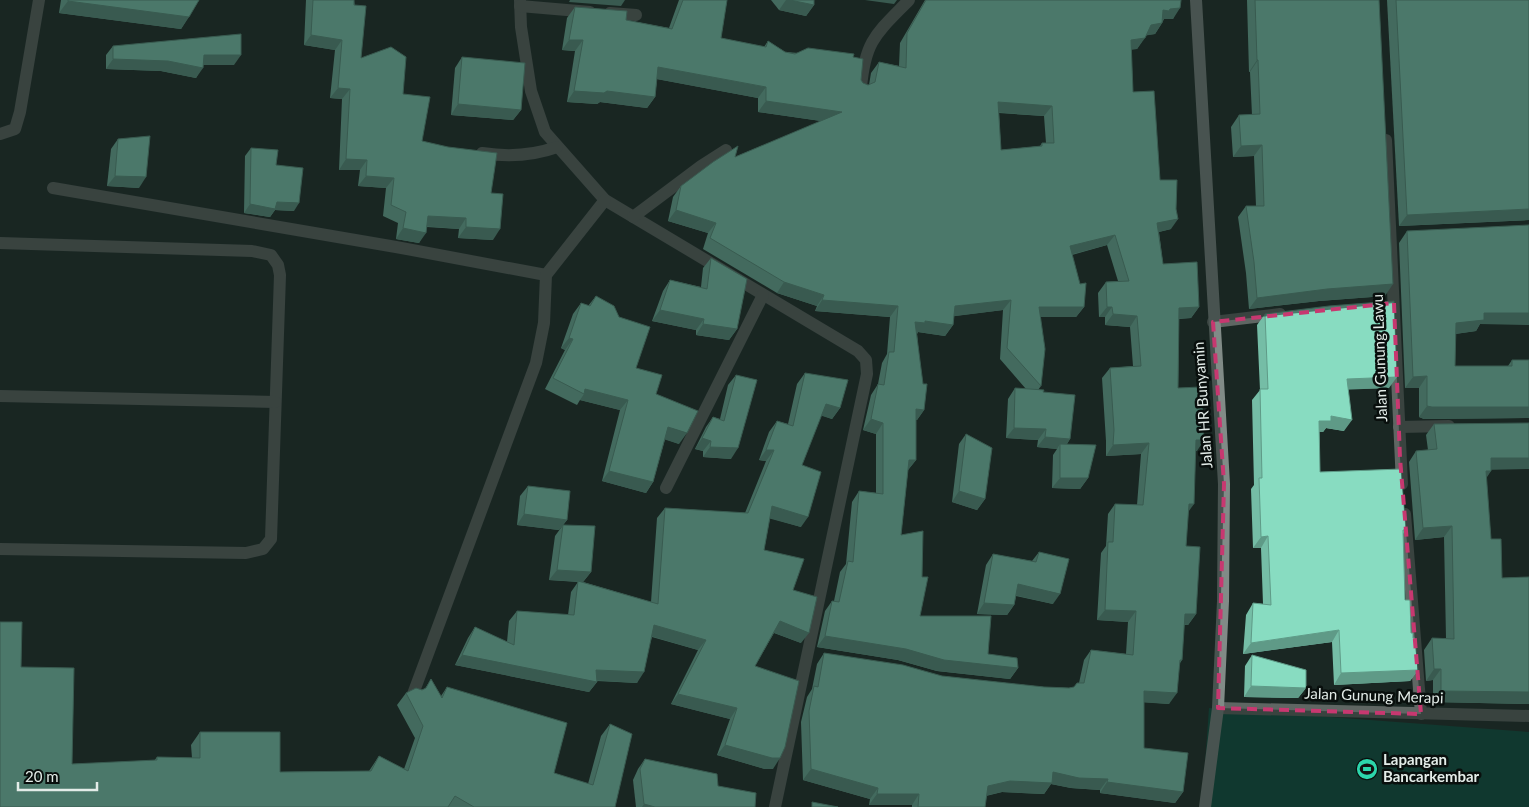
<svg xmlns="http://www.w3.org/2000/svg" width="1529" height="807" font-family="Lato,sans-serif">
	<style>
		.pitch { fill: #064f3e }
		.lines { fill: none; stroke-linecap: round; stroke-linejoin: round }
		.street { stroke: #5f6663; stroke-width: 12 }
		.secondary { stroke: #818b87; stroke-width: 12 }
		.wall { fill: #75bda6; fill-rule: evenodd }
		.shaded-wall { fill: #5f9a87 }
		.building { fill: #88dcc1; stroke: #5f9a87; fill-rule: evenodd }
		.marked { fill: none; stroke: #c73870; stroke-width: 4; stroke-dasharray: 10 6; stroke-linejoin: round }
		.labels { text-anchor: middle; stroke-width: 5; stroke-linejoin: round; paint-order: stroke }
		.street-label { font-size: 15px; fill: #e3ece8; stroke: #090f0d }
		.poi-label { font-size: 15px; font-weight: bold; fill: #e3ece8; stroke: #090f0d; text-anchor: start }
	</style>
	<rect width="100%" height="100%" fill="#1a2723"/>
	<path class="pitch" d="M1209 708 1529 732V807H1202Z"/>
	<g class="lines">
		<g class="street">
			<path d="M520 0 521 27 531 91 545 132 605 200 858 351 866 360 867 374 775 807"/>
			<path d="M520 6 590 12"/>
			<path d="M610 13 636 15"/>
			<path d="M861 88C865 40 877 33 909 0"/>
			<path d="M0 134 15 129 20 112 39 0"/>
			<path d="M1386 140 1402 484"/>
			<path d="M482 153C508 157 532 156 557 147"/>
			<path d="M53 188 396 247 546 275"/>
			<path d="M633 217 701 166 726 150"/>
			<path d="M0 243 252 251 271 255 278 265 280 275 271 539 263 549 246 553 0 549"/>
			<path d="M1213 322 1280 314"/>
			<path d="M0 396 275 402"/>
			<path d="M1399 427 1449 426"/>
			<path d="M666 488 763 295"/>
			<path d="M1405 514 1421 714"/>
			<path d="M413 694 536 363 544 323 546 275 605 200"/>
			<path d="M1218 708 1529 716"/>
		</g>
		<path class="secondary" d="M1196 0 1224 484 1223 601 1218 708 1205 807"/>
	</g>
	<g class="wall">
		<path d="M61 0H199L181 29 59 13Z"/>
		<path d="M306 0H354L361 58 403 94 422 141 491 193 493 240 458 238 459 229 427 227 419 243 396 239 398 223 383 216 386 188 358 186 360 170H339L342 99 330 98 335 50 304 45Z"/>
		<path d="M679 0H727L721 38 764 47 768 41 785 52 853 57 861 80 863 83 868 85H869L871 73 879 62 899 66 900 43 925 0H1181L1173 19H1164L1162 23 1155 34 1146 35 1137 49H1131L1133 92 1160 180 1171 229 1159 232 1163 264 1199 307 1191 318 1179 319 1178 388 1204 440 1196 451 1188 512 1186 546 1196 614 1188 625H1184L1182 660 1180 663 1169 704 1144 702V748L1183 792 1175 803 1100 793V790L1071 788 1051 784 1044 794 1002 792 986 796 985 807H912V805H869L870 799 803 780 801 722 807 697 812 689 817 664 824 653 942 676 1044 687 1069 688 1074 687 1079 683 1084 660 1091 650 1126 654 1128 622 1097 620 1101 553 1106 546 1108 514 1115 504 1137 505 1141 454 1106 456V441L1102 378 1110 368 1133 366 1130 327 1105 325V317H1099L1098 293 1106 282 1118 281 1107 245 1072 255 1084 307 1076 317H1041V386L1038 390 1043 392 1070 439 1067 444 1088 478 1080 489 1052 488 1053 455 1057 449 1037 447 1038 440 1006 438 1008 399 1015 388 1026 389 1000 359 1003 310 954 316 953 325 945 336 918 332 917 334 924 410 917 420H916V460L908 470 901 535 920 616 988 654 1018 668 1010 679 937 671 898 660 817 647 825 611 832 601H834L840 572 846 564 852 502 859 491 876 493V434L863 430 871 395 878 384 882 363 887 354 890 317 815 311 817 306 777 293 703 249 708 233 668 221 673 197 681 186 735 157 821 121 758 112V98L657 79 655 97 647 108 600 102 597 104 567 102 575 51 562 50 567 18 575 7 626 20 669 28ZM999 113 1044 116 1046 143H1042L1040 146 1001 150Z"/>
		<path d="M771 0H814V5L806 16 779 10Z"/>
		<path d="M1247 0H1379L1385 296 1319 301 1249 309 1246 273 1238 217 1246 206H1256L1254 156 1233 157 1231 127 1239 115H1252L1250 72H1249Z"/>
		<path d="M1387 0H1529V220L1399 226Z"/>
		<path d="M113 46 234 65H203L196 78 161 71 106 69V55Z"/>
		<path d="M462 57 521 110 513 120 451 115 455 68Z"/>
		<path d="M118 139 139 188 107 186 111 149Z"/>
		<path d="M251 148 294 211 275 210 270 217 244 213 245 156Z"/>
		<path d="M1407 231 1480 324 1476 331 1455 334V366H1508L1512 360H1529V418L1424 419 1419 417V388H1405L1399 243Z"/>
		<path d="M711 258 737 329 729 340 696 335V330L652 321 663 291 670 280 701 287 703 268Z"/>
		<path d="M596 296 636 368 656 394 679 444 665 439 653 482 646 493 602 481 620 410 580 400 577 405 545 389 565 350 561 348 573 314 581 303 588 306Z"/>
		<path d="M1265 314 1389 388 1348 389 1344 431 1326 428 1323 432H1319L1320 472 1406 530 1403 534 1405 600 1411 633 1413 638 1418 670 1410 681 1334 685 1332 642 1243 654 1246 615 1253 603 1263 604 1261 548H1253L1251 489 1254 485 1252 400 1260 390 1257 325Z"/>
		<path d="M805 373 840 408 832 419 821 415 802 465 801 527 770 518 764 550 793 590 801 643 774 633 755 666 773 769H765L717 755 730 719 671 704 698 650 652 637 637 683 597 681V682L589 692 455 665 468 638 475 627 507 642 509 621 517 611 568 615 571 592 578 582 549 580 555 536 563 525 591 572 583 582 651 602 657 518 665 508 745 513 766 461 759 460 769 432 777 421 788 424 797 384Z"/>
		<path d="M736 375 731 459 703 457V451L695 449 706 427 713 417 720 419 728 385Z"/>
		<path d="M1434 424 1491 470 1486 478 1491 539 1502 578 1529 577V704L1433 702V680L1426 681 1424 650 1432 638H1446L1444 537 1415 540 1409 462 1416 451 1428 450 1426 435Z"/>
		<path d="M966 434 985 499 977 510 952 502 959 444Z"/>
		<path d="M528 486 567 520 559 530 517 525 520 496Z"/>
		<path d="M1039 552 1053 604 1016 596 1014 605 1007 615 977 614 986 565 993 554 1032 561Z"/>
		<path d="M1252 655 1306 688 1298 698 1244 697 1245 666Z"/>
		<path d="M21 667 72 764 154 761 157 757 192 758 191 745 200 732 280 772 369 771 379 756 404 769 415 738 397 705 406 693 425 689 431 679 441 696 447 687 554 773 588 784 601 736 610 724 615 807H0Z"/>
		<path d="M645 759 718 786 755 807H636L633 780 638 769Z"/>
	</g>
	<g class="shaded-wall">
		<path d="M570 0H625L621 6 569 2Z"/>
		<path d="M786 0H790L814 5 806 16 779 10Z"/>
		<path d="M865 0H897L894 4Z"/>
		<path d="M68 1 189 17 181 29 59 13Z"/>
		<path d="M1180 8 1173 19H1164L1162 22 1163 10 1170 9Z"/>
		<path d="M1162 23 1155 34 1143 36 1151 25Z"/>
		<path d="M311 35 342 40 335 50 304 45Z"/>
		<path d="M1145 38 1137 49 1124 51 1131 40Z"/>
		<path d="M569 40H583L575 51 562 50Z"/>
		<path d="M204 55H241L234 65H197Z"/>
		<path d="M113 59 168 61 203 68 196 78 161 71 106 69Z"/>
		<path d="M1257 60H1258L1250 72H1249Z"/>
		<path d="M658 67 766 87 758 98 651 78Z"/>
		<path d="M338 88 350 89 342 99 330 98Z"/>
		<path d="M574 91H607L655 97 647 108 600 102 597 104 567 102Z"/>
		<path d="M766 101 842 112 835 123 758 112Z"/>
		<path d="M998 102 1052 106 1044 116 991 112Z"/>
		<path d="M458 104 521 110 513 120 451 115Z"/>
		<path d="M1262 145 1254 156 1233 157 1241 146Z"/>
		<path d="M346 159 367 160 360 170H339Z"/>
		<path d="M115 176 146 177 139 188 107 186Z"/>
		<path d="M366 176 394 178 386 188 358 186Z"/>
		<path d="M277 202 299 203 294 211 275 210 270 217 244 213 250 204Z"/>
		<path d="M1529 209V220L1399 226 1407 215Z"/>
		<path d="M676 210 716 223 708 233 668 221Z"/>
		<path d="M428 216 466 218 459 229 421 226Z"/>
		<path d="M1178 219 1171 229 1150 234 1157 223Z"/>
		<path d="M466 227 500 229 493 240 458 238Z"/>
		<path d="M403 228 426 233 419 243 396 239Z"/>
		<path d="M1115 235 1107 245 1062 257 1070 246Z"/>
		<path d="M784 282 824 295 817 306 777 293Z"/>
		<path d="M1393 284 1385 296 1319 301 1249 309 1257 298 1327 289Z"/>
		<path d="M822 300 898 306 890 317 815 311Z"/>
		<path d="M1011 300 1003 310 948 317 955 306Z"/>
		<path d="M1039 307H1084L1076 317H1032Z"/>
		<path d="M1107 307H1112L1105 317H1099Z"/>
		<path d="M1199 307 1191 318 1172 319 1179 308Z"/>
		<path d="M660 310 704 319 696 330 652 321Z"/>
		<path d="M1484 313H1529V325L1480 324 1476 331 1448 335 1456 323Z"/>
		<path d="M1113 314 1137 316 1130 327 1105 325Z"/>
		<path d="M925 321 953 325 945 336 918 332 917 334 908 333 915 322Z"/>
		<path d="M703 324 737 329 729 340 696 335Z"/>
		<path d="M569 338 573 339 565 350 561 348Z"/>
		<path d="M1427 376 1419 388H1405L1413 377Z"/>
		<path d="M1397 377 1389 388 1339 390 1347 379Z"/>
		<path d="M585 389 628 400 620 410 580 400 584 394Z"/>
		<path d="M826 404 840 408 832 419 819 415Z"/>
		<path d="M1427 406 1529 407V418L1424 419 1419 417Z"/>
		<path d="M916 409 924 410 917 420 908 419Z"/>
		<path d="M1331 416 1352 420 1344 431 1326 428 1323 432H1311L1319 421Z"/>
		<path d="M871 419 883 423 876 434 863 430Z"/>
		<path d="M668 427 687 433 679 444 660 438Z"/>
		<path d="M1014 428 1046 429 1038 440 1006 438Z"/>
		<path d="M1045 437 1070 439 1063 450 1060 444 1057 449 1037 447Z"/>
		<path d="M702 438 711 441 703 451 695 449Z"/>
		<path d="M1196 440H1204L1197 451H1189Z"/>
		<path d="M1149 443 1141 454 1106 456 1113 445Z"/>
		<path d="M710 447 738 448 731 459 703 457Z"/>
		<path d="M766 450H774L766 461 759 460Z"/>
		<path d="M1491 458H1529V469L1483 470Z"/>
		<path d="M909 460H916L908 470H901Z"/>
		<path d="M609 471 653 482 646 493 602 481Z"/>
		<path d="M1486 471H1491L1483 483Z"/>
		<path d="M1060 478H1088L1080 489 1052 488Z"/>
		<path d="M959 491 985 499 977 510 952 502Z"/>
		<path d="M1189 504H1194L1186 515Z"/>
		<path d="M772 506 808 517 801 527 764 517Z"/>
		<path d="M524 514 567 520 559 530 517 525Z"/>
		<path d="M1452 526 1444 537 1415 540 1423 528Z"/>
		<path d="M1268 536 1261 548H1253L1261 537Z"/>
		<path d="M557 570 591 572 583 582 549 580Z"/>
		<path d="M1018 584 1060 594 1053 604 1010 594Z"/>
		<path d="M984 603 1014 605 1007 615 977 614Z"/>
		<path d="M1105 610 1136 611 1128 622 1097 620Z"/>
		<path d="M1185 614H1196L1188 625 1177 624Z"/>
		<path d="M780 621 809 633 801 643 772 632Z"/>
		<path d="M654 625 706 640 698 650 647 635Z"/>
		<path d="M1339 630 1332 642 1243 654 1251 643Z"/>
		<path d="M825 636 906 649 1018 668 1010 679 937 671 898 660 817 647Z"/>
		<path d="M462 655 596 670 644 672 637 683 589 680 597 682 589 692 455 665Z"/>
		<path d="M1434 669H1441L1433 680 1426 681Z"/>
		<path d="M1418 670 1410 681 1334 685 1341 673Z"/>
		<path d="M1251 686 1306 688 1298 698 1244 697Z"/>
		<path d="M1144 691 1177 693 1169 704 1137 702Z"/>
		<path d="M1441 691 1529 692V704L1433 702Z"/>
		<path d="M678 694 737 708 730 719 671 704Z"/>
		<path d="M725 745 780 758 773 769H765L717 755Z"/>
		<path d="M811 769 878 788 870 799 803 780Z"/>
		<path d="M1053 772 1108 779 1100 790 1071 788 1051 784 1044 794 1002 792 980 797 988 786 1010 781Z"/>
		<path d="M1107 782 1183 792 1175 803 1100 793Z"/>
		<path d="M877 794H919L912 805H869Z"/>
		<path d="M644 804 655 807H642Z"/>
	</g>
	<g class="building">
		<path d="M68 0H199L189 17 68 1Z"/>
		<path d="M313 0H354V5L366 6 361 58 391 47 406 57 403 94 430 97 422 141 448 147 497 153 491 193 503 194 500 229 466 227V218L428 216 426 233 403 228 406 212 391 205 394 178 366 176 367 160 346 159 350 89 338 88 342 40 311 35Z"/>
		<path d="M683 0H727L721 38 766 47 768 41 785 52 795 54 808 48 854 54 853 57 863 59 861 80 863 83 868 85 875 82 879 62 906 68 907 33 926 0H1181L1180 8 1170 9 1169 11 1163 10 1162 23 1151 25 1145 38 1131 40 1133 92 1154 91 1160 180H1177L1176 209 1178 219 1157 223 1163 264 1197 262 1199 307 1179 308 1178 388 1201 387 1204 440H1196L1194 504H1189L1186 546 1200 547 1196 614H1185L1182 660H1180L1177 693 1144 691V748L1188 753 1183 792 1107 782 1108 779 1079 778 1053 772 1052 783 1010 781 988 786 985 807H918L919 794H877L878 788 811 769 809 711 814 686 818 687 824 653 903 665 942 676 1044 687 1069 688 1074 687 1077 683H1084L1091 650 1133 655 1136 611 1105 610 1108 542H1113L1115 504 1143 505 1149 443 1113 445 1114 430 1110 368 1141 366 1137 316 1113 314 1112 307H1107L1106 282 1129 281 1115 235 1070 246 1080 284 1086 283 1084 307H1039L1045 349 1041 386 1007 348 1011 300 955 306 953 325 925 321V323L915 322 923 384H927L924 410 916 409V460H909L901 535 923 531 922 577H928L920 616H991L988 654 1017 658 1018 668 944 660 906 649 825 636 832 601 839 602 848 561 853 562 859 491 883 494V423L871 419 878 384 884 385 889 352H894L898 306 822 300 824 295 784 282 710 238 716 223 676 210 681 186 713 162 738 146 735 157 842 112 766 101V87L658 67 655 97 607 91 604 93 574 91 583 40H569L575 7 627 11 626 20 672 29ZM998 102 1052 106 1054 143H1042V146L1001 150Z"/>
		<path d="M790 0H814V5Z"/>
		<path d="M1255 0H1379L1393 284 1327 289 1257 298 1254 262 1246 206H1264L1262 145 1241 146 1239 115 1260 114 1258 60H1257Z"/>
		<path d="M1396 0H1529V209L1407 215Z"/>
		<path d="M241 34V55H204L203 68 168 61 113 59V46Z"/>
		<path d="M462 57 525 63 521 110 458 104Z"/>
		<path d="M150 136 146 177 115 176 118 139Z"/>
		<path d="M251 148 278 150 276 165 303 168 299 203 277 202 275 209 250 204Z"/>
		<path d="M1529 225V313H1484V320L1456 323 1455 366H1512V360H1529V407H1432L1427 406V376L1413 377 1407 231Z"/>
		<path d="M711 258 747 279 737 329 703 324 704 319 660 310 670 280 707 289Z"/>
		<path d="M596 296 614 306 619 317 650 327 636 368 662 375 656 394 698 411 687 433 668 427 653 482 609 471 628 400 585 389 584 394 553 378 573 339 569 338 581 303 590 306Z"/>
		<path d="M1394 301 1397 377 1347 379 1352 420 1331 416V421H1319L1320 472 1401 469 1406 530H1403L1405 600H1410L1411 633H1413V638H1415L1418 670 1341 673 1339 630 1251 643 1253 603 1271 605 1268 536 1261 537 1259 478H1262L1260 389H1268L1265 314 1329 306Z"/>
		<path d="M805 373 848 380 840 408 826 404 802 465 821 472 808 517 772 506 764 550 804 559 793 590 817 597 809 633 780 621 755 666 799 681 785 747 780 758H772L725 745 737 708 678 694 706 640 654 625 644 672 596 670 597 682 462 655 475 627 514 645 517 611 574 615 578 581 658 604 665 508 748 513 774 450H766L777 421 793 426Z"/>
		<path d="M736 375 757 380 738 448 710 447 711 441 702 438 713 417 724 421Z"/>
		<path d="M1015 388 1044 390 1043 392 1075 395 1070 439 1045 437 1046 429 1014 428Z"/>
		<path d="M1529 423V458H1491V471H1486L1491 539H1501L1502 578 1529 577V692L1441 691V669H1434L1432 638 1454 639 1452 526 1423 528 1416 451 1437 449 1434 424Z"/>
		<path d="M966 434 992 448 985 499 959 491Z"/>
		<path d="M1060 444 1096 445 1088 478H1060Z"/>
		<path d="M528 486 570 491 567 520 524 514Z"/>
		<path d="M563 525 595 526 591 572 557 570Z"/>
		<path d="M1039 552 1069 559 1060 594 1018 584 1014 605 984 603 993 554 1036 562Z"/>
		<path d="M0 622H22L21 667 74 668 72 764 157 760V757L200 758V732H280V772L371 771 379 756 408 771 423 726 406 693 416 688 422 690 426 688 431 679 442 698 447 687 567 723 554 773 593 785 610 724 632 734 615 807H474L455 796 448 807H0Z"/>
		<path d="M1252 655 1306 670V688L1251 686Z"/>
		<path d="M645 759 717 774 718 786 756 793 755 807H655L644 804 640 769Z"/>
		<path d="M812 802 838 807H812Z"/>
	</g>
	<path d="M0 0H1529V807H0ZM1394 303 1400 458 1421 714 1218 708 1224 484 1213 322Z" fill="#1a2723" fill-opacity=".55" fill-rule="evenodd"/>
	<path class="marked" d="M1394 303 1400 458 1421 714 1218 708 1224 484 1213 322Z"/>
	<defs>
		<g id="stadium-disc" transform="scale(1.125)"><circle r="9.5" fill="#2cd5ab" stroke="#090f0d"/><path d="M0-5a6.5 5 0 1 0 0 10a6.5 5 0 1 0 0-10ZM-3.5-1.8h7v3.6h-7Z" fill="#111"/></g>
	</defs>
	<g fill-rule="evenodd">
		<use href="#stadium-disc" x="1367" y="769"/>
	</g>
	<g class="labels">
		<g class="street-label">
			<text transform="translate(1380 358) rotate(-92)" y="5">Jalan Gunung Lawu</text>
			<text transform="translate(1203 405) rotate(-94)" y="5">Jalan HR Bunyamin</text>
			<text transform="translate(1374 696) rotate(2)" y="5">Jalan Gunung Merapi</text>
		</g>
		<g class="poi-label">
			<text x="1383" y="765">Lapangan<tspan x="1383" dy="17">Bancarkembar</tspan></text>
		</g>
	</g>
	<path d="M18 782v8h79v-8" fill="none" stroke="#e3ece8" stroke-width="2.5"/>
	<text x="25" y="782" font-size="15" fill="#e3ece8" stroke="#090f0d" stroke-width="4" paint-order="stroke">20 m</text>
</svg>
